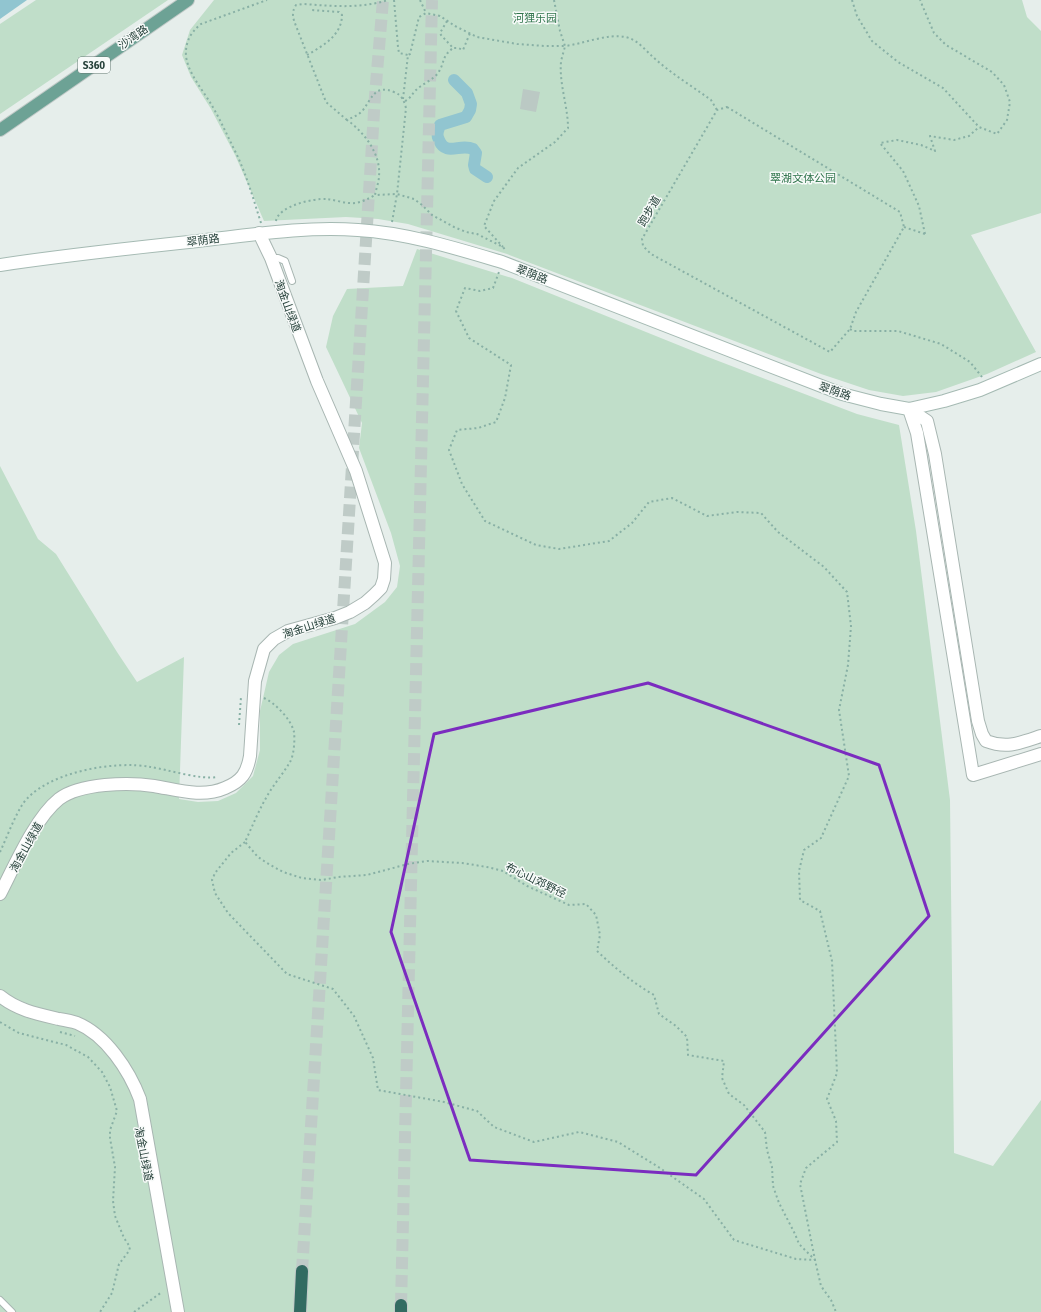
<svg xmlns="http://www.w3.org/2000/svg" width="1041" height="1312" font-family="'Fira Sans','Noto Sans SC',sans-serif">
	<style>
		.green { fill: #c0dec9 }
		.water { fill: #91c5d0 }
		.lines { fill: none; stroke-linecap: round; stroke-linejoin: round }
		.canal { stroke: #91c5d0; stroke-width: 12 }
		.building { fill: #bbc9c4 }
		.highway-tunnel { stroke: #bfcbc7; stroke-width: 12; stroke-dasharray: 12 6; stroke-linecap: butt }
		.lane-casing { stroke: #a8b6b2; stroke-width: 8 }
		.street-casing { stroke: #a8b6b2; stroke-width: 14 }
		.secondary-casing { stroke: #a5bab3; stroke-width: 14 }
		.primary-casing { stroke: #c2cac8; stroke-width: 14 }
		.highway-casing { stroke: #c2cac8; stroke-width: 14 }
		.path { stroke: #88b0a5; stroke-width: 2; stroke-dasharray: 2 3; stroke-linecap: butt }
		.lane { stroke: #fff; stroke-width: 6 }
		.street { stroke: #fff; stroke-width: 12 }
		.secondary { stroke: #fff; stroke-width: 12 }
		.primary { stroke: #6da295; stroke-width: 12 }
		.highway { stroke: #326b61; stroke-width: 12 }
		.path-bridge { stroke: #88b0a5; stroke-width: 2; stroke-dasharray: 2 3; stroke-linecap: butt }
		.marked { fill: none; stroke: #7b2cbf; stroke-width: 3; stroke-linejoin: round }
		.labels { text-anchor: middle; stroke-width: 3; stroke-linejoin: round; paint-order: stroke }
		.shield { fill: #f7faf9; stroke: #647873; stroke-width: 1 }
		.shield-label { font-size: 10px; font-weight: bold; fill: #254039 }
		.park-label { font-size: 11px; fill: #31754d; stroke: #f7faf9 }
		.street-label { font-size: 11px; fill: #254039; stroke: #f7faf9 }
	</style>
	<rect width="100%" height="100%" fill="#e6eeeb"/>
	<g class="green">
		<path d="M36 0H168L0 114V24Z"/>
		<path d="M214 0H1022L1027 17 1041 31V213L971 235 1036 352 987 374 936 392 903 396 869 390 821 374 507 254 408 224 378 219 346 217 264 221 235 155 211 109 191 77 182 55 190 30Z"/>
		<path d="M417 249 512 278 708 357 857 414 899 425 916 531 950 800 954 1153 993 1166 1041 1100V1312H0V466L38 539 56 554 117 652 137 682 184 657 179 799 198 802 218 801 236 793 253 776 260 750V711L269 672 279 655 293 644 355 624 385 602 397 587 400 566 391 533 359 448 362 423 326 347 333 316 347 289 403 286Z"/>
	</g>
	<path class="water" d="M0 0H27L0 19Z"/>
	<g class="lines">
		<path class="canal" d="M454 80 467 93 471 104 470 110 466 117 440 125C438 131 436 134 439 140 446 157 460 143 473 149L476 153 474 165 475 169 487 177"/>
	</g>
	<path class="building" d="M523 89 540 92 536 112 520 109Z"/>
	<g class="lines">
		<g class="highway-tunnel">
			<path d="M302 1271 375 96 383 0"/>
			<path d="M401 1305 432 0"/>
		</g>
		<g class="lane-casing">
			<g id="lane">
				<path d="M271 258H278L285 261 292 281"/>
				<path d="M0 1300 12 1312"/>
			</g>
		</g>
		<g class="street-casing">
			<g id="street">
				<path d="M909 409 917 433 973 775 1041 754"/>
				<path d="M909 409 927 421 935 454 978 721 982 734 986 741C1007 749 1020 743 1041 736"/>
				<path d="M0 894C14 867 35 818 59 799 80 783 129 782 154 786 178 790 202 798 225 788 242 781 247 773 250 756L255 681 264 649 274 639 288 631 335 618 350 612 365 603 374 595 381 588 384 579 385 563 356 471 317 381 271 258 259 233"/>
				<path d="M0 996C17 1010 37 1014 59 1019 65 1020 71 1021 77 1023 106 1035 129 1070 140 1099L178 1312"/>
			</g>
		</g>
		<g class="secondary-casing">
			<path id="secondary" d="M0 265C66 255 132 248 198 241 251 235 305 226 358 230 407 233 455 248 502 262L842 394 881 404 909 409 944 401 980 390 1041 364"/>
		</g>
		<g class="primary-casing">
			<path id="primary" d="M0 130 188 0"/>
		</g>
		<g class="highway-casing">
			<g id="highway">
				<path d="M300 1312 302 1271"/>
				<path d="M401 1312V1305"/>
			</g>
		</g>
		<g class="path">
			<path d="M394 0 398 47 399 53 408 55"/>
			<path d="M420 0 426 13"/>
			<path d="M554 0 560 31 565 46C582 44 609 33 625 37 637 39 644 49 652 56 670 73 692 86 711 100L717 110"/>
			<path d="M852 0 857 16 872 41 898 62 943 88 979 127 997 134 1007 120 1010 102 1004 85 992 72 946 45 934 33 920 0"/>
			<path d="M447 21 440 33 441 35 453 48H458L463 50 470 33"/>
			<path d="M307 55C323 46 342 35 342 15L339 12 312 10"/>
			<path d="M403 99 408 55 410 54 419 17 426 13 440 16 455 26 477 37 517 44 545 46H565C564 51 562 56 561 62 559 84 568 106 568 128L555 142 518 168 494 201 484 226 503 247"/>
			<path d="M405 101C410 99 412 94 416 90 422 84 433 80 438 73 445 63 441 57 453 48"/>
			<path d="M727 107 900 212 904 227 856 312 850 329 830 352 651 254 643 246 642 239 717 110Z"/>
			<path d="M276 221C278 206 314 198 327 199 336 200 346 204 355 203 362 202 368 199 375 195"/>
			<path d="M392 222 397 194 406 108C404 101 402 95 394 92 375 84 372 98 363 110 359 115 353 117 347 120 364 132 381 154 379 176 379 182 376 189 375 195L397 194 414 199 422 205 432 215 454 227 466 232 477 234 503 247 506 251"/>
			<path d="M261 223C253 198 246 173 235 151 227 135 220 119 211 104 202 89 188 73 186 56 185 42 191 32 201 24L267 0"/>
			<path d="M904 227 925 234"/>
			<path d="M925 234 919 206 903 171 880 143 897 140 921 145 935 151 930 136 954 140 969 136 979 127"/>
			<path d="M850 329 853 331H898L941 344 970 362 982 377"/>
			<path d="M264 698C275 703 291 719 294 732 295 740 294 755 290 762 283 774 273 785 266 798 258 812 252 827 245 842L258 857 267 863 283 872 302 878 322 880 338 877 367 875 408 864 427 861 462 863 487 867 503 871 527 886 569 905 586 904 596 915 600 935 597 951C615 968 633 983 654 995L659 1014 676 1026 687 1037 688 1055 724 1061 722 1078 729 1094 744 1105 765 1132 767 1150 772 1167 773 1186 779 1203 795 1234 799 1244 815 1260 821 1286 831 1300 836 1312"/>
			<path d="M239 725 241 697 242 696"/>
			<path d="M245 842 231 853 215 873 212 880 215 893 228 913 287 974 333 989 354 1016 373 1058 378 1090 444 1102 477 1111 494 1127 534 1142 579 1132 618 1142 660 1168 704 1199 734 1240 796 1259 815 1260 800 1184 806 1168 837 1142 836 1121 827 1099 837 1073 832 961 820 911 800 900 799 871 804 850 821 838 849 776 839 710 848 665 851 626 847 592 824 567 778 532 761 513 737 512 707 516 672 498 649 502 632 523 609 541 559 549 536 545 485 521 462 484 449 450 457 430 478 428 496 422 505 398 511 365 469 338 456 311 465 288 480 291 493 288 499 272"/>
			<path d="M0 852C7 837 13 820 22 805 44 772 115 760 151 767 169 770 201 780 217 777"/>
			<path d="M0 1022 19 1033 66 1045 88 1057 102 1072 110 1087 117 1111 110 1130V1138L115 1167 113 1201 115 1216 124 1238 130 1247 129 1251 119 1264 112 1293 100 1312"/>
			<path d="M60 1032 75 1036"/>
			<path d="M134 1312 162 1292"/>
		</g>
		<use href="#lane" class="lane"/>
		<use href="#street" class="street"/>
		<use href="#secondary" class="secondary"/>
		<use href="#primary" class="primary"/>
		<use href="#highway" class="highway"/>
		<path class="path-bridge" d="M347 120 326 102 296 26C293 18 291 13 296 5L303 4C332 6 360 9 388 0"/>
	</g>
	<path class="marked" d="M648 683 879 765 929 916 696 1175 470 1160 391 932 434 734Z"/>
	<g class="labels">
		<rect class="shield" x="78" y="57" width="32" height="16" rx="3"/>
		<g class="shield-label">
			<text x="94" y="69">S360</text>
		</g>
		<g class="park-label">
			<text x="535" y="22">河狸乐园</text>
			<text x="803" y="182">翠湖文体公园</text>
		</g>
		<g class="street-label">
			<text transform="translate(133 37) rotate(-35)" y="4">沙湾路</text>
			<text transform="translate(649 211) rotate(-60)" y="4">跑步道</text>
			<text transform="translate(203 240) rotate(-7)" y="4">翠荫路</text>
			<text transform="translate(532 274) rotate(21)" y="4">翠荫路</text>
			<text transform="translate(288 306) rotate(70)" y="4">淘金山绿道</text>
			<text transform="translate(835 391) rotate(19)" y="4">翠荫路</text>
			<text transform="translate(309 626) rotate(-18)" y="4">淘金山绿道</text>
			<text transform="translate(26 847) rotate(-61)" y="4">淘金山绿道</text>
			<text transform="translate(536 880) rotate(26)" y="4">布心山郊野径</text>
			<text transform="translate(144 1154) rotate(79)" y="4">淘金山绿道</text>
		</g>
	</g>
</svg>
